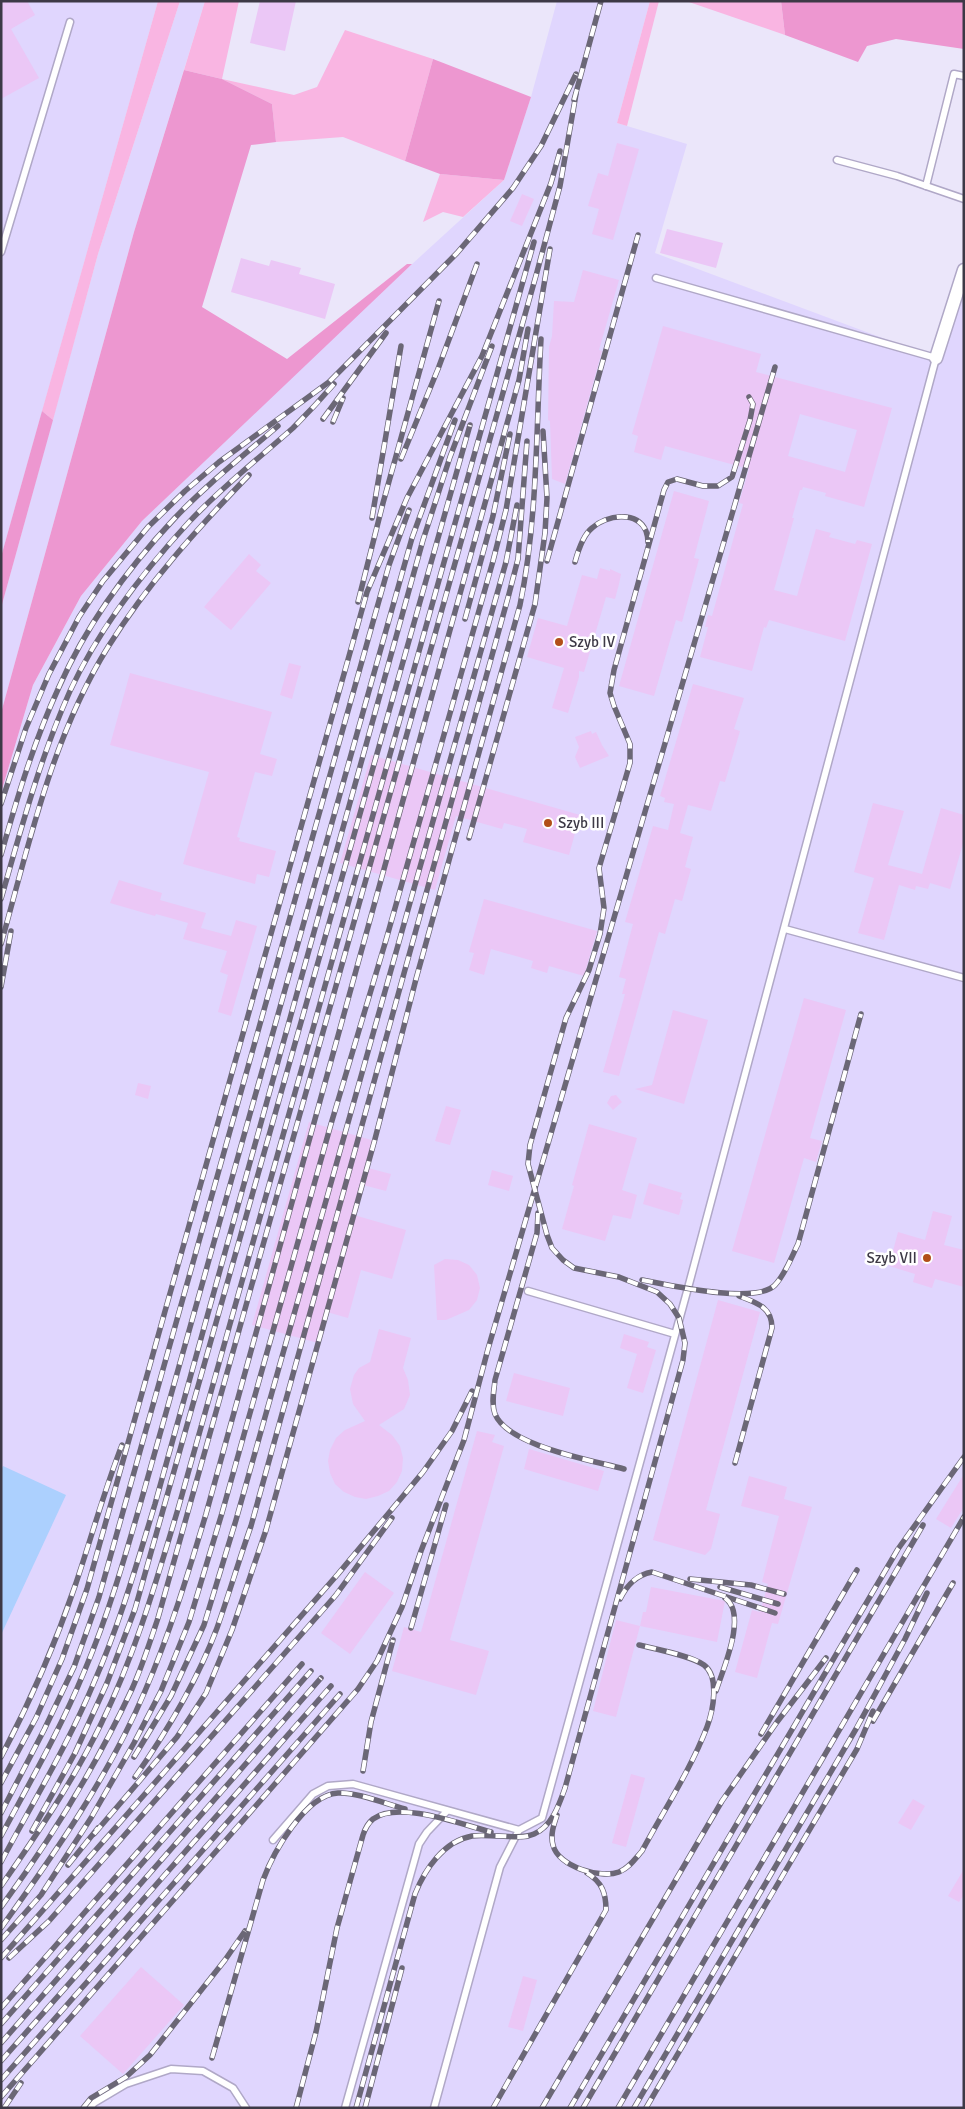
<svg xmlns="http://www.w3.org/2000/svg" width="965" height="2109" font-family="Signika,sans-serif">
	<style>
		.built { fill: #e0d6fe }
		.green { fill: #f9b5e2 }
		.forest { fill: #ed97d0 }
		.water { fill: #acd0fe }
		.building { fill: #ebc7f6; fill-rule: evenodd }
		.lines { fill: none; stroke-linecap: round; stroke-linejoin: round }
		.lane-casing { stroke: #b0a8c7; stroke-width: 9 }
		.street-casing { stroke: #b0a8c7; stroke-width: 15 }
		.lane { stroke: #fff; stroke-width: 6 }
		.street { stroke: #fff; stroke-width: 12 }
		.rail-casing { stroke: #6b6776; stroke-width: 5.5 }
		.rail { stroke: #fff; stroke-width: 4; stroke-dasharray: 11; stroke-linecap: butt }
		.poi-dot { fill: #b24f19; stroke: #fff; stroke-width: 2 }
		.labels { text-anchor: middle; stroke-width: 5; stroke-linejoin: round; paint-order: stroke }
		.poi-label { font-size: 15px; fill: #3d3946; stroke: #fff; text-anchor: start }
	</style>
	<rect width="100%" height="100%" fill="#ebe6fa"/>
	<g class="built">
		<path d="M1 1H158L1 557Z"/>
		<path d="M180 1H205L134 232 1 713V608L98 254Z"/>
		<path d="M557 1H650L617 123 687 144 655 253 936 358 964 270V2108H1V793L33 685 81 596 142 521 375 298 504 180 531 97Z"/>
	</g>
	<g class="green">
		<path d="M158 1H180L98 254 53 420 42 411Z"/>
		<path d="M205 1H239L222 79 294 95 317 87 345 30 433 59 405 161 343 137 276 142 272 104 222 79 184 70Z"/>
		<path d="M650 1H659L627 126 617 123Z"/>
		<path d="M686 1H781L785 35Z"/>
		<path d="M440 174 504 180 463 217 443 212 423 222Z"/>
	</g>
	<g class="forest">
		<path d="M781 1H964V49L896 39 867 46 858 62 785 35Z"/>
		<path d="M433 59 531 97 504 180 440 174 405 161Z"/>
		<path d="M184 70 222 79 272 104 276 142 251 145 202 307 287 359 407 264H412L142 521 81 596 33 685 1 793V713L134 232Z"/>
		<path d="M42 411 53 420 1 608V557Z"/>
	</g>
	<path class="water" d="M3 1466 66 1495 1 1635V1470Z"/>
	<g class="building">
		<path d="M1 1H27L35 15 11 29 39 78 1 99Z"/>
		<path d="M260 1H296L285 51 250 43Z"/>
		<path d="M617 143 639 149 613 240 592 234 599 209 588 206 598 173 608 176Z"/>
		<path d="M522 194 534 199 522 226 510 221Z"/>
		<path d="M667 229 723 243 716 268 660 253Z"/>
		<path d="M241 258 269 266 271 260 301 268 299 274 335 284 325 319 231 292Z"/>
		<path d="M583 270 619 280 599 350 602 351 565 484 552 479 550 421 548 420 549 347 552 336 554 301 574 302Z"/>
		<path d="M663 326 761 354 756 372 892 408 864 507 825 496 826 493 803 487 802 490H800L792 518H794L774 590 797 596 816 529 831 533 829 537 855 544 857 540 872 544 845 641 769 620 766 628 764 627 752 671 700 657 708 627H705L708 615 712 616 743 504 739 503 749 469 665 446 661 460 634 452 638 436 632 434ZM800 414 857 430 845 472 788 456Z"/>
		<path d="M674 491 709 501 694 558 699 559 682 622 676 620 654 696 619 686Z"/>
		<path d="M249 554 261 565 256 571 271 583 231 630 204 607Z"/>
		<path d="M600 568 610 571V569L621 574 619 584 615 599 606 597 584 672 579 671V677L568 713 552 708 564 668 527 657 538 618 567 626 582 575 597 579Z"/>
		<path d="M289 663 301 666 292 699 280 695Z"/>
		<path d="M130 673 272 712 260 754 277 759 272 776 255 772 237 837 240 838 239 841 276 851 269 877 257 874 255 884 183 864 209 772 110 745Z"/>
		<path d="M693 684 744 698 734 729 740 731 725 782 720 781 711 811 688 805 680 833 693 837 685 867 691 869 682 901 675 899 665 934 659 932 619 1076 603 1072 625 994H622L626 979 619 977 633 924 625 922 653 826 668 830 674 804 664 802 665 798 660 796Z"/>
		<path d="M591 731 592 734 596 732 602 745 609 756 580 768 575 757 579 747 575 737Z"/>
		<path d="M371 755 580 815 569 855 523 842 527 829 504 823 502 829 456 816 435 890 340 863Z"/>
		<path d="M873 803 904 811 888 865 922 874 941 808 964 815V840L950 889 930 883 928 889 916 886 915 890 899 885 884 940 858 933 874 878 854 872Z"/>
		<path d="M119 880 162 893 160 900 206 913 201 928 231 936 236 920 257 926 231 1016 218 1012 228 975 220 972 227 951 183 939 188 923 156 914 155 916 110 903Z"/>
		<path d="M484 899 597 931 584 976 549 966 547 973 531 968 533 961 491 949 484 975 469 970 474 953 469 952Z"/>
		<path d="M804 998 846 1010 810 1138 822 1141 816 1162 804 1158 774 1263 732 1251Z"/>
		<path d="M673 1010 708 1020 684 1104 635 1089 652 1085Z"/>
		<path d="M138 1083 151 1086 148 1099 135 1095Z"/>
		<path d="M616 1095 622 1102 613 1110 607 1103 611 1096Z"/>
		<path d="M446 1106 461 1110 450 1145 435 1141Z"/>
		<path d="M309 1122 375 1141 368 1168 391 1174 386 1191 363 1185 354 1215 406 1230 392 1279 361 1270 348 1318 327 1312 318 1343 252 1325Z"/>
		<path d="M589 1124 637 1138 622 1190 637 1195 631 1219 613 1215 605 1241 562 1229 574 1186 572 1185Z"/>
		<path d="M492 1170 513 1176 509 1191 488 1185Z"/>
		<path d="M649 1183 682 1193 680 1199 683 1200 679 1215 643 1204Z"/>
		<path d="M933 1211 952 1216 944 1245 964 1250V1287L935 1279 932 1288 913 1282 915 1274 889 1266 898 1232 925 1240Z"/>
		<path d="M445 1259 458 1260 469 1265 477 1275 480 1288 477 1300 469 1310 446 1320H437L434 1265Z"/>
		<path d="M718 1300 760 1312 706 1510 720 1514 711 1549 705 1555 653 1540Z"/>
		<path d="M379 1329 411 1338 403 1368 408 1380 410 1395 404 1409 379 1425 392 1435 400 1446 403 1458 402 1471 397 1482 389 1491 378 1496 366 1499 355 1497 344 1492 335 1484 330 1473 328 1461 330 1450 336 1438 345 1430 365 1421 353 1404 350 1389 354 1375 359 1368 370 1362Z"/>
		<path d="M624 1334 649 1342 647 1347 656 1350 643 1393 627 1388 637 1354 620 1348Z"/>
		<path d="M514 1373 570 1388 563 1416 506 1401Z"/>
		<path d="M477 1431 495 1435 492 1442 504 1446 450 1640 489 1651 476 1695 392 1671 404 1627 421 1632Z"/>
		<path d="M529 1449 604 1471 598 1491 524 1469Z"/>
		<path d="M964 1474V1507L951 1528 936 1519Z"/>
		<path d="M749 1476 787 1487 784 1499 812 1507 778 1624 772 1623 757 1678 735 1672 752 1610 760 1612 768 1584 762 1582 779 1516 741 1506Z"/>
		<path d="M365 1572 394 1593 350 1654 321 1633Z"/>
		<path d="M651 1587 725 1601 717 1642 640 1626 643 1612H646Z"/>
		<path d="M616 1620 640 1626 616 1717 593 1711Z"/>
		<path d="M631 1774 645 1778 626 1847 612 1843Z"/>
		<path d="M913 1799 925 1806 911 1830 898 1823Z"/>
		<path d="M964 1869V1895L959 1902 948 1896Z"/>
		<path d="M141 1967 184 2005 123 2074 80 2036Z"/>
		<path d="M523 1976 537 1980 523 2031 508 2027Z"/>
	</g>
	<g class="lines">
		<g class="lane-casing">
			<g id="lane">
				<path d="M837 160 897 176 964 199"/>
				<path d="M926 186 954 74 964 76"/>
				<path d="M1 252 70 22"/>
				<path d="M785 929 964 978"/>
				<path d="M528 1291 675 1334"/>
				<path d="M273 1840 313 1794 328 1786 353 1784 519 1830 542 1818 688 1288 936 358 656 278"/>
				<path d="M90 2108 94 2103 126 2084 171 2069 203 2071 233 2088 246 2108"/>
				<path d="M345 2108 419 1844 427 1832 447 1811"/>
				<path d="M434 2108 500 1867 519 1830"/>
			</g>
		</g>
		<g class="street-casing">
			<path id="street" d="M936 358 964 270"/>
		</g>
		<use href="#lane" class="lane"/>
		<use href="#street" class="street"/>
		<g class="rail-casing">
			<g id="rail">
				<path d="M574 100 601 1"/>
				<path d="M323 419 386 333"/>
				<path d="M333 422 343 398"/>
				<path d="M401 459 438 369 477 264"/>
				<path d="M372 518 401 346"/>
				<path d="M547 561 638 235"/>
				<path d="M575 562C578 551 583 535 592 528 606 515 637 510 646 531 647 534 648 538 648 542"/>
				<path d="M358 602 383 503 439 301"/>
				<path d="M465 619 493 516 510 434"/>
				<path d="M1 804 26 728 49 674 79 617 103 581 148 527 185 491 219 462 329 382 457 253 513 188 541 146 576 74"/>
				<path d="M469 838 535 604 545 533 547 498 543 431"/>
				<path d="M1 855C17 798 34 741 59 687 86 626 128 568 174 519 206 485 243 456 278 426"/>
				<path d="M1 899C21 829 40 758 70 691 99 629 142 573 189 522 221 488 258 459 293 428 307 414 321 399 334 384"/>
				<path d="M1 944C29 844 52 737 108 647 148 583 197 529 249 475"/>
				<path d="M1 987 11 931"/>
				<path d="M538 1213 537 1233 495 1380C494 1391 491 1403 495 1414 508 1446 591 1460 624 1469"/>
				<path d="M642 1280C669 1285 756 1305 775 1285 786 1273 791 1258 798 1244L861 1014"/>
				<path d="M735 1463 772 1328C772 1307 757 1303 739 1296"/>
				<path d="M690 1579 751 1585 784 1594"/>
				<path d="M720 1587 778 1604"/>
				<path d="M620 1599C627 1585 636 1575 652 1572L775 1613"/>
				<path d="M411 1628 446 1505"/>
				<path d="M716 1691C723 1669 748 1614 725 1598"/>
				<path d="M873 1721 953 1583"/>
				<path d="M761 1734 857 1570"/>
				<path d="M1 1757C30 1702 55 1645 75 1586 91 1539 104 1491 122 1445"/>
				<path d="M134 1757 171 1696 204 1625 236 1520 506 562 517 505"/>
				<path d="M363 1771 371 1722 393 1640"/>
				<path d="M135 1777C166 1733 198 1679 217 1628 229 1594 239 1560 251 1526L509 594 518 559 527 441"/>
				<path d="M1 1783 36 1718 62 1659 87 1589 367 592 407 498 482 356 551 183 560 151"/>
				<path d="M1 1813 44 1730 74 1667 99 1597 389 565 409 510"/>
				<path d="M557 1815C554 1824 550 1835 553 1845 558 1867 601 1879 619 1872 629 1868 635 1859 642 1851 663 1812 691 1769 707 1727 713 1711 720 1677 704 1665 692 1656 656 1649 639 1645"/>
				<path d="M32 1831 75 1753 107 1683 135 1609 470 425"/>
				<path d="M94 1834 177 1737 206 1693 232 1630 266 1530 375 1139 416 979 520 605C538 518 536 428 541 339"/>
				<path d="M1 1836C30 1782 61 1728 84 1672 108 1616 125 1557 142 1498L412 538 455 420"/>
				<path d="M1 1862C33 1802 69 1743 95 1680 120 1623 137 1563 155 1504L423 540 450 457 492 346"/>
				<path d="M68 1865 98 1828"/>
				<path d="M1 1886C38 1833 73 1781 101 1724 135 1655 156 1582 178 1509L534 242"/>
				<path d="M1 1907C51 1839 96 1766 132 1689 142 1667 150 1642 158 1618L537 272 560 186 576 94"/>
				<path d="M1 1928C55 1853 109 1776 145 1691 170 1633 188 1574 206 1514L519 380 528 329"/>
				<path d="M1 1940 41 1895 91 1818 134 1743 161 1691 189 1622 222 1513 331 1124 386 940 493 561 506 510 550 249"/>
				<path d="M1 1958 338 1574 423 1472 452 1431 472 1391"/>
				<path d="M9 1958 49 1921 336 1595 392 1518"/>
				<path d="M1 2008 302 1664"/>
				<path d="M1 2024 311 1671"/>
				<path d="M1 2043 321 1678"/>
				<path d="M212 2058 263 1880C273 1853 305 1795 338 1793 357 1792 386 1804 405 1809"/>
				<path d="M1 2061 331 1686"/>
				<path d="M1 2080 340 1694"/>
				<path d="M1 2097 358 1689 377 1661 402 1607 421 1551 464 1440 488 1349 775 367"/>
				<path d="M4 2108 21 2083"/>
				<path d="M83 2108 91 2098 126 2077 150 2055 225 1960 245 1931"/>
				<path d="M296 2108 316 2032 337 1928 363 1835C365 1829 368 1823 373 1819 399 1800 463 1825 491 1832"/>
				<path d="M356 2108 415 1894C425 1869 444 1841 472 1836 481 1835 491 1836 499 1836 511 1836 523 1839 534 1834 552 1826 559 1805 565 1788L683 1360 685 1343 679 1318 670 1304 657 1292 619 1277 574 1268 563 1260 552 1248 547 1235 528 1164 530 1145 566 1018 589 970 600 934 604 908 599 868 630 763V744L614 706 610 693 614 670 664 490 668 482 677 479 703 486H718L732 477 750 420 753 404 749 397"/>
				<path d="M365 2108 402 1968"/>
				<path d="M493 2108 606 1910C606 1893 602 1882 587 1873"/>
				<path d="M542 2108 722 1801 777 1722 826 1658"/>
				<path d="M570 2108 898 1549 964 1457"/>
				<path d="M583 2108 923 1525"/>
				<path d="M618 2108 964 1517"/>
				<path d="M634 2108 856 1729 905 1639 927 1593"/>
				<path d="M646 2108 857 1749 873 1711"/>
			</g>
		</g>
		<use href="#rail" class="rail"/>
	</g>
	<g class="poi-dot">
		<circle cx="559" cy="642" r="5"/>
		<circle cx="548" cy="823" r="5"/>
		<circle cx="927" cy="1258" r="5"/>
	</g>
	<g class="labels">
		<g class="poi-label">
			<text x="569" y="647">Szyb IV</text>
			<text x="558" y="828">Szyb III</text>
			<text x="917" y="1263" text-anchor="end">Szyb VII</text>
		</g>
	</g>
	<rect width="965" height="2109" fill="none" stroke="#3d3946" stroke-width="5"/>
</svg>
